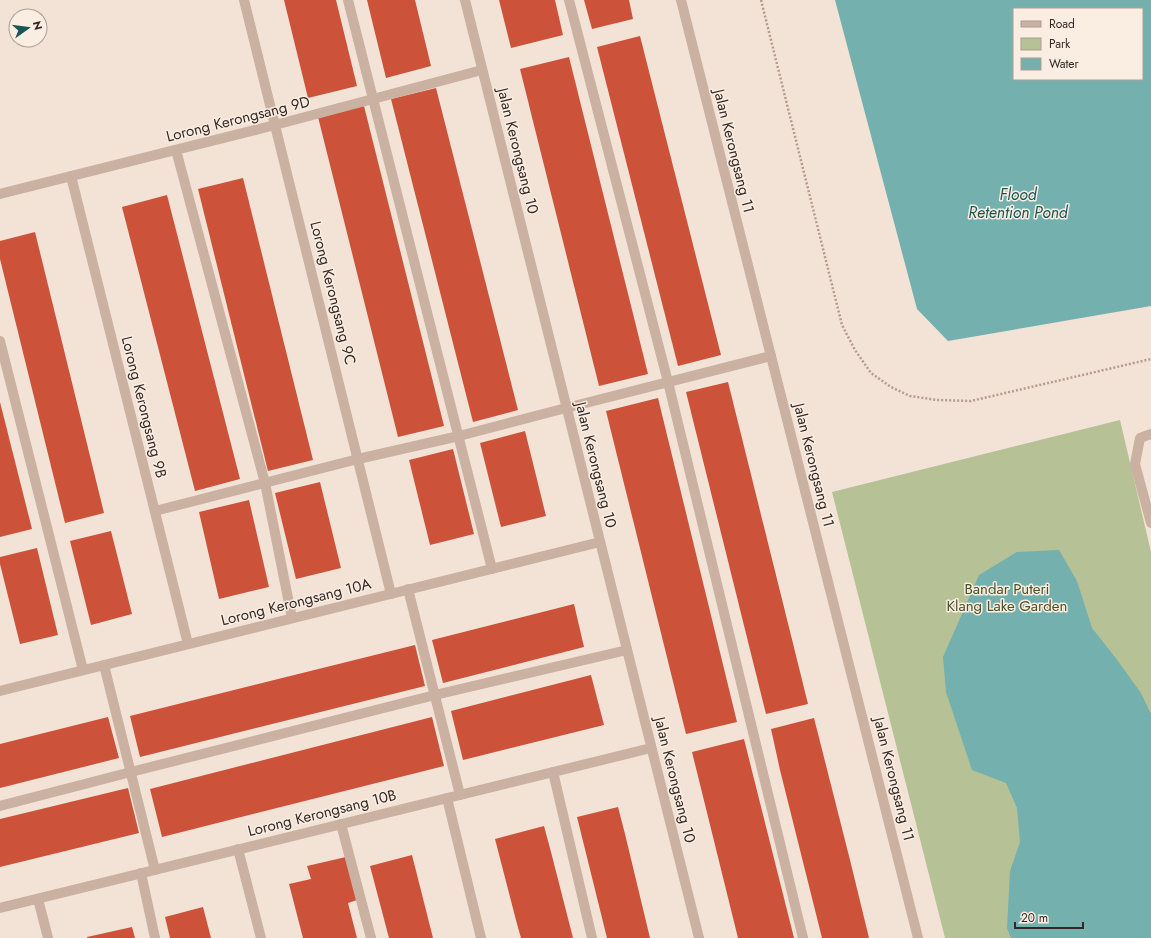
<svg xmlns="http://www.w3.org/2000/svg" width="1151" height="938" font-family="Jost,sans-serif">
	<style>
		.green { fill: #b6c196 }
		.water { fill: #74b0ae; fill-rule: evenodd }
		.building { fill: #cc523a }
		.lines { fill: none; stroke-linecap: round; stroke-linejoin: round }
		.path { stroke: #b69b8c; stroke-width: 2.5; stroke-dasharray: 2 2; stroke-linecap: butt }
		.lane { stroke: #cab1a2; stroke-width: 10 }
		.street { stroke: #cab1a2; stroke-width: 10 }
		.labels { text-anchor: middle; stroke-width: 3; stroke-linejoin: round; paint-order: stroke }
		.street-label { font-size: 15px; fill: #342825; stroke: #faede2 }
		.park-label { font-size: 15px; fill: #465327; stroke: #faede2 }
		.water-label { font-size: 16px; font-style: italic; fill: #195756; stroke: #faede2 }
	</style>
	<rect width="100%" height="100%" fill="#f2e3d6"/>
	<path class="green" d="M1120 420 1151 552V938H945L832 492Z"/>
	<g class="water">
		<path d="M835 0H1151V306L948 341 917 309ZM1014 9H1142V79H1014Z"/>
		<path d="M1059 550 1077 581 1092 628 1115 657 1141 693 1151 714V938H1011L1007 928 1010 871 1020 842 1017 808 1006 783 972 770 946 692 943 657 979 575 1017 552Z"/>
	</g>
	<g class="building">
		<path d="M284 0H336L357 86 308 98Z"/>
		<path d="M367 0H415L431 66 386 78Z"/>
		<path d="M499 0H555L563 35 511 48Z"/>
		<path d="M584 0H629L633 19 592 29Z"/>
		<path d="M640 36 721 355 678 366 597 47Z"/>
		<path d="M569 57 648 374 599 386 520 69Z"/>
		<path d="M436 88 518 410 473 422 391 99Z"/>
		<path d="M364 106 444 426 398 437 318 117Z"/>
		<path d="M243 178 313 460 268 471 198 189Z"/>
		<path d="M167 195 240 479 195 491 122 207Z"/>
		<path d="M35 232 104 513 65 523 0 259V241Z"/>
		<path d="M728 382 808 704 766 714 686 392Z"/>
		<path d="M658 398 737 722 686 734 606 411Z"/>
		<path d="M0 402 32 529 0 537Z"/>
		<path d="M525 431 546 516 501 527 480 443Z"/>
		<path d="M453 449 474 534 430 545 409 460Z"/>
		<path d="M320 482 341 568 296 579 275 493Z"/>
		<path d="M249 500 269 587 219 599 199 512Z"/>
		<path d="M111 531 132 614 91 625 70 541Z"/>
		<path d="M37 548 58 635 20 644 0 564V557Z"/>
		<path d="M574 604 584 647 443 683 432 640Z"/>
		<path d="M415 645 425 686 140 757 130 716Z"/>
		<path d="M591 675 604 725 463 760 451 711Z"/>
		<path d="M108 717 119 758 0 788V744Z"/>
		<path d="M432 717 444 766 162 837 150 789Z"/>
		<path d="M814 718 850 860 869 938H822L780 770 771 729Z"/>
		<path d="M744 739 749 759 794 938H738L692 752Z"/>
		<path d="M128 788 139 833 0 867V819Z"/>
		<path d="M618 807 625 834 650 938H607L577 817Z"/>
		<path d="M544 826 551 852 573 938H521L517 924 495 839Z"/>
		<path d="M412 855 433 938H389L370 866Z"/>
		<path d="M346 857 357 900 348 903 357 938H303L289 884 311 879 307 866Z"/>
		<path d="M203 907 211 938H170L165 917Z"/>
		<path d="M132 927 135 938H87V937Z"/>
	</g>
	<g class="lines">
		<path class="path" d="M761 0 842 325 855 350 871 373 891 387 910 396 937 400 971 401 1151 359"/>
		<g class="lane">
			<path d="M348 0 492 569"/>
			<path d="M569 0 668 382 803 938"/>
			<path d="M275 125 482 70"/>
			<path d="M176 150 265 483 292 618"/>
			<path d="M0 341 83 670"/>
			<path d="M1151 434 1140 438 1135 464 1151 523"/>
			<path d="M155 511 358 459 459 436 566 408 771 356"/>
			<path d="M408 589 460 795"/>
			<path d="M104 665 155 870"/>
			<path d="M553 772 592 938"/>
			<path d="M0 806 131 772 435 695 627 650"/>
			<path d="M341 824 371 938"/>
			<path d="M141 873 155 938"/>
		</g>
		<g class="street">
			<path d="M244 0 391 594"/>
			<path d="M465 0 699 938"/>
			<path d="M681 0 918 938"/>
			<path d="M71 176 188 644"/>
			<path d="M0 194 275 125"/>
			<path d="M0 691 600 542"/>
			<path d="M447 798 481 938"/>
			<path d="M238 849 261 938"/>
			<path d="M38 899 48 938"/>
			<path d="M0 908 651 748"/>
		</g>
	</g>
	<g class="labels">
		<g class="street-label">
			<text transform="translate(238 119) rotate(-14)" y="5">Lorong Kerongsang 9D</text>
			<text transform="translate(518 151) rotate(76)" y="5">Jalan Kerongsang 10</text>
			<text transform="translate(734 151) rotate(76)" y="5">Jalan Kerongsang 11</text>
			<text transform="translate(333 293) rotate(76)" y="5">Lorong Kerongsang 9C</text>
			<text transform="translate(144 407) rotate(76)" y="5">Lorong Kerongsang 9B</text>
			<text transform="translate(596 465) rotate(76)" y="5">Jalan Kerongsang 10</text>
			<text transform="translate(814 465) rotate(76)" y="5">Jalan Kerongsang 11</text>
			<text transform="translate(296 602) rotate(-14)" y="5">Lorong Kerongsang 10A</text>
			<text transform="translate(894 779) rotate(76)" y="5">Jalan Kerongsang 11</text>
			<text transform="translate(675 780) rotate(76)" y="5">Jalan Kerongsang 10</text>
			<text transform="translate(322 813) rotate(-14)" y="5">Lorong Kerongsang 10B</text>
		</g>
		<g class="park-label">
			<text x="1007" y="594">Bandar Puteri<tspan x="1007" dy="17">Klang Lake Garden</tspan></text>
		</g>
		<g class="water-label">
			<text x="1018" y="200">Flood<tspan x="1018" dy="18">Retention Pond</tspan></text>
		</g>
	</g>
	<rect x="1013" y="8" width="130" height="72" fill="#faede2" stroke="#ab9e96"/>
	<rect x="1021" y="21" width="20" height="6" fill="#cab1a2" stroke="#ab9e96"/>
	<text x="1049" y="28" font-size="12" fill="#342825">Road</text>
	<rect x="1021" y="38" width="20" height="12" fill="#b6c196" stroke="#ab9e96"/>
	<text x="1049" y="48" font-size="12" fill="#342825">Park</text>
	<rect x="1021" y="58" width="20" height="12" fill="#74b0ae" stroke="#ab9e96"/>
	<text x="1049" y="68" font-size="12" fill="#342825">Water</text>
	<g transform="translate(28 28) rotate(76)"><circle r="19" fill="#faede2" stroke="#ab9e96"/>
	<path d="M0-3L7 15L0 10L-7 15Z" fill="#195756"/>
	<text y="-6" font-size="11" font-weight="bold" text-anchor="middle" fill="#342825">N</text>
	</g>
	<path d="M1015 922v6h68v-6" fill="none" stroke="#342825" stroke-width="2"/>
	<text x="1021" y="922" font-size="12" fill="#342825" stroke="#faede2" stroke-width="3" paint-order="stroke">20 m</text>
</svg>
